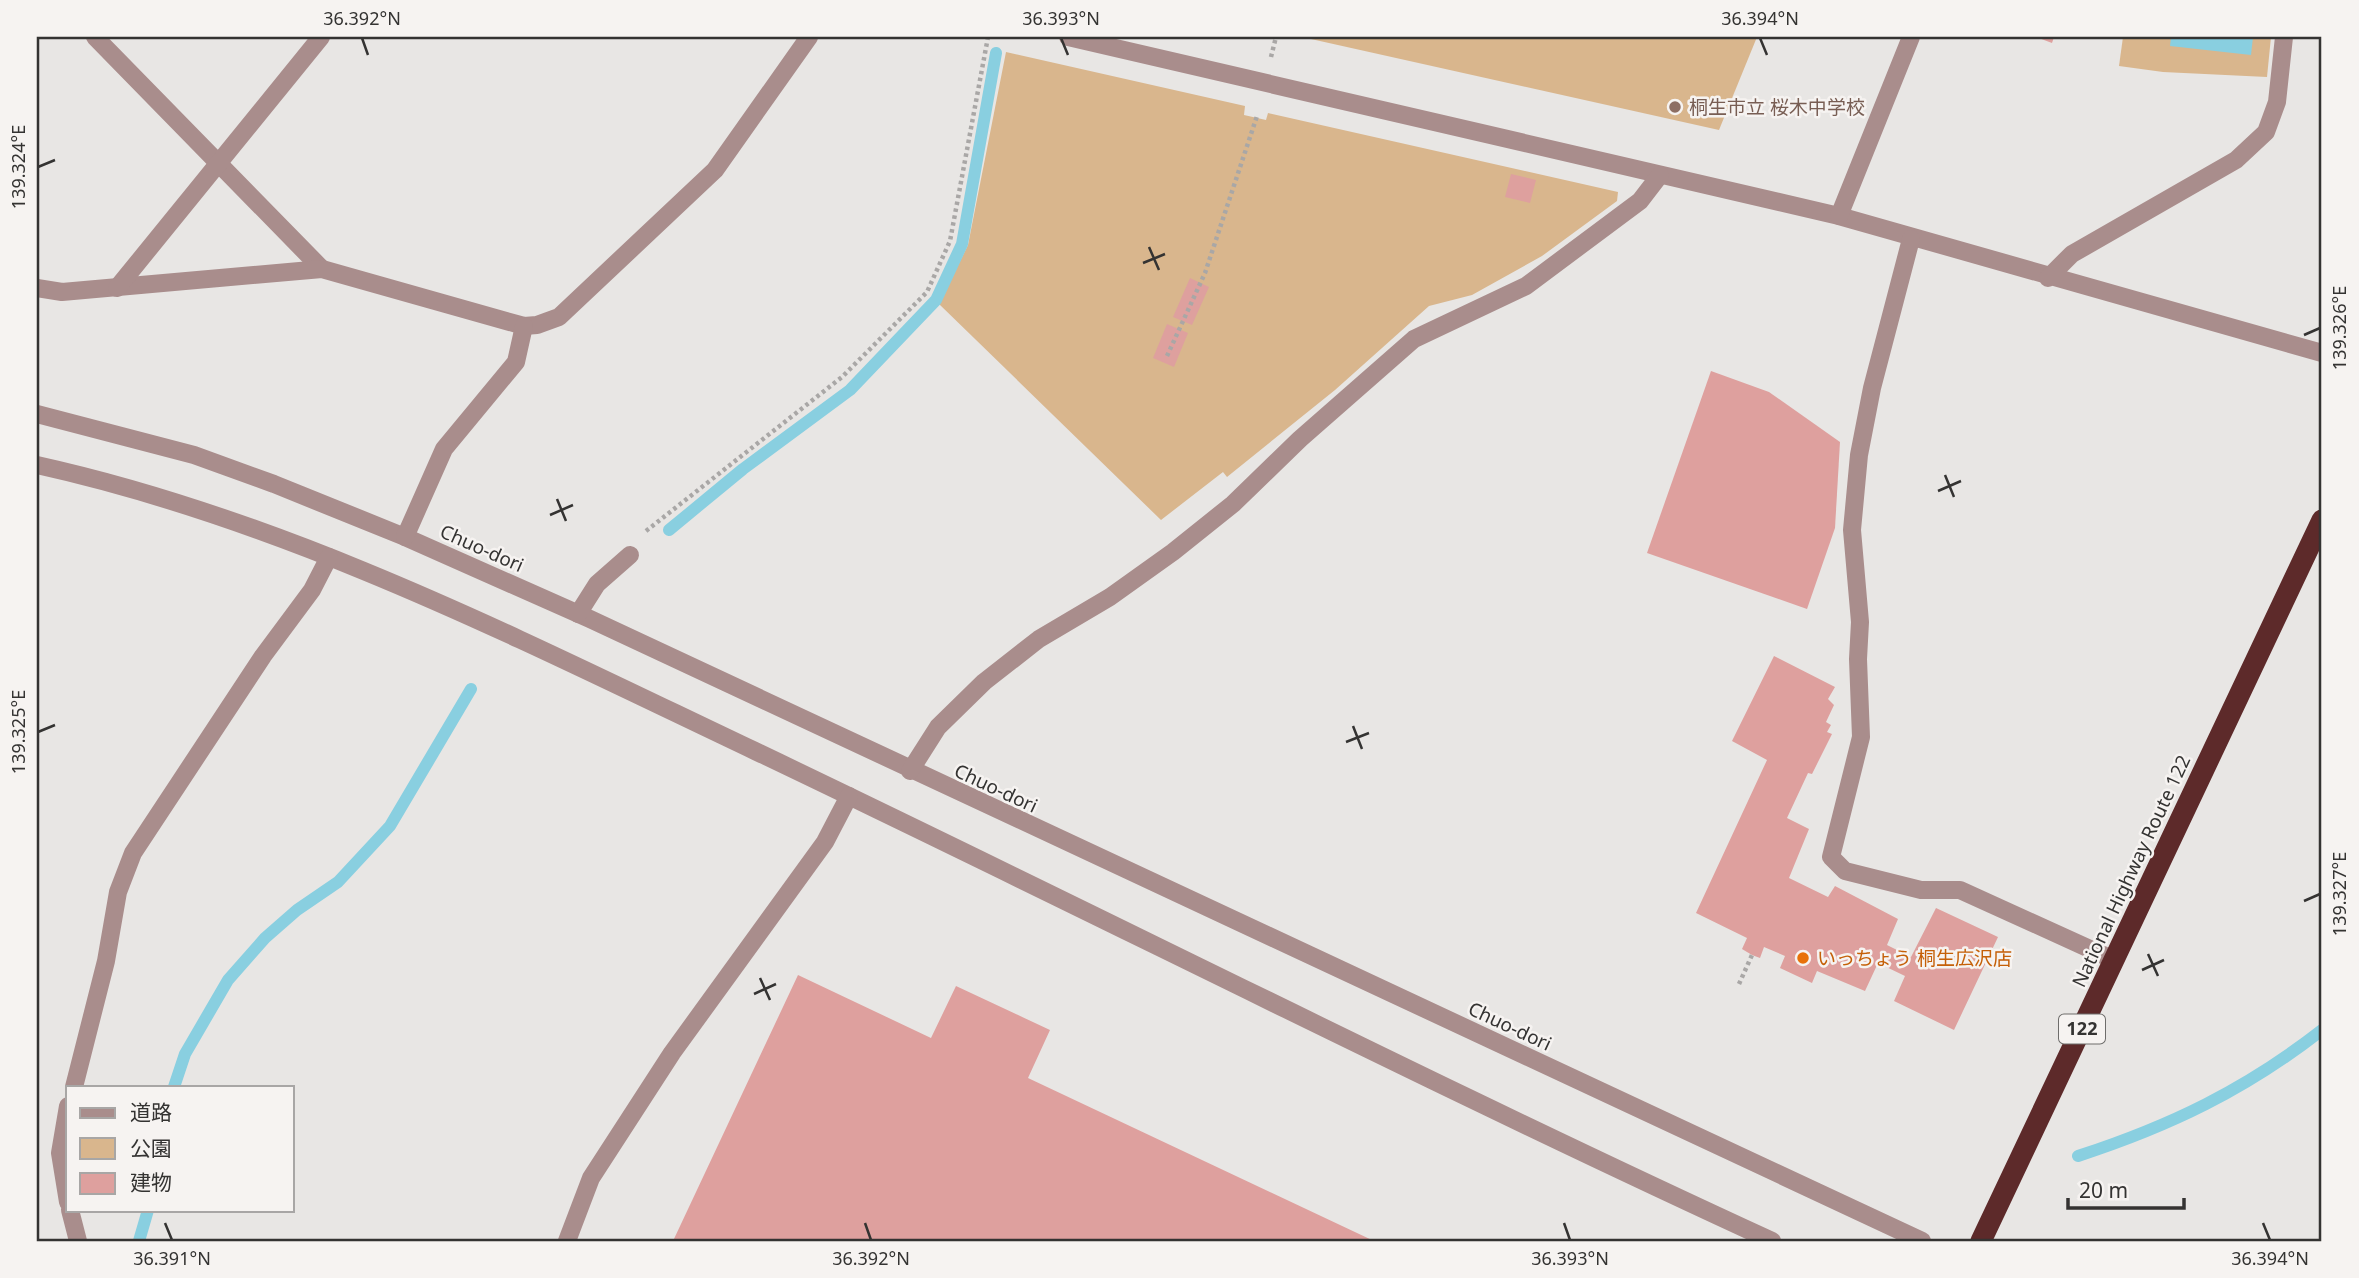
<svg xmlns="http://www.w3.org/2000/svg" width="2359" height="1278" font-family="'Noto Sans','Noto Sans JP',sans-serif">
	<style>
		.green { fill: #d9b68d }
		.water { fill: #89cfe0 }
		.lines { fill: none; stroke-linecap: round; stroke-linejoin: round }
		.stream { stroke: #89cfe0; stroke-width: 12 }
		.building { fill: #dea09e }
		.path { stroke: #a9a7a6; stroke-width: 4.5; stroke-dasharray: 3.5 3.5; stroke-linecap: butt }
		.minor { stroke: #a98d8c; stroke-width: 18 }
		.highway { stroke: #5d2a2a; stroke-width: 21 }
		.ticks { fill: none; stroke: #343332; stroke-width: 2.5 }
		.education-dot { fill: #8d6e63; stroke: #f6f3f1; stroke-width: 2.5 }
		.food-dot { fill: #e8710a; stroke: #f6f3f1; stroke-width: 2.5 }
		.labels { text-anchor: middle; stroke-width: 5; stroke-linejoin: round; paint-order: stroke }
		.shield { fill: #f6f3f1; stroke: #6e6d6b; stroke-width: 2 }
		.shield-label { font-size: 18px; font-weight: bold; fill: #343332 }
		.education-label { font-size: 19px; fill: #785e54; stroke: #f6f3f1; text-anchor: start }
		.street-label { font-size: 19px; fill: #343332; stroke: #f6f3f1 }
		.food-label { font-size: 19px; fill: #c56008; stroke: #f6f3f1; text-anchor: start }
		.neatline { fill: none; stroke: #343332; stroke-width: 2.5 }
		.ticks-label { font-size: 18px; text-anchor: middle; fill: #343332 }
	</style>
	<rect width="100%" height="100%" fill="#e8e6e4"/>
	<g class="green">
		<path d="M1302 37H1757L1719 130Z"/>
		<path d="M2123 37H2271L2267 77 2163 72 2119 66Z"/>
		<path d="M1006 52 1245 106 1244 115 1266 120 1268 113 1618 192 1617 201 1542 256 1472 295 1429 306 1335 390 1227 477 1223 472 1161 520 939 304 968 245Z"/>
	</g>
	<path class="water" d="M2171 37H2253L2251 55 2170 46Z"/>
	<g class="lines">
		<g class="stream">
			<path d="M669 530 743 469 850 390 936 300 962 244 996 53"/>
			<path d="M174 1087 185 1054 228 980 265 938 297 910 338 882 390 826 471 689"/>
			<path d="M2078 1156C2170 1126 2245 1090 2322 1030"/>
			<path d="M139 1241 148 1210"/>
		</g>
	</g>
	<g class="building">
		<path d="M2036 37H2054L2052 43Z"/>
		<path d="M1511 174 1536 180 1530 203 1505 197Z"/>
		<path d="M1190 278 1209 287 1192 325 1173 317Z"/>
		<path d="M1167 324 1188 333 1174 367 1153 358Z"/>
		<path d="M1711 371 1769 392 1840 442 1835 528 1807 609 1647 553Z"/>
		<path d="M1774 656 1835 687 1828 699 1834 705 1826 722 1831 725 1827 732 1832 734 1812 774 1808 773 1787 818 1809 829 1789 878 1828 897 1835 886 1898 919 1887 945 1911 957 1936 908 1998 937 1954 1030 1894 1001 1905 976 1878 963 1865 991 1817 971 1812 983 1780 968 1785 956 1764 947 1760 958 1752 955 1742 949 1747 938 1696 913 1767 760 1732 741Z"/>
		<path d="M798 975 931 1038 956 986 1050 1030 1028 1078 1374 1241H673Z"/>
	</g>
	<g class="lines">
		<g class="path">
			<path d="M1271 57 1276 37"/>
			<path d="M1167 356 1205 273 1257 116"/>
			<path d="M646 531 842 377 927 292 950 241 988 37"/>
			<path d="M1739 984 1752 955"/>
		</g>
		<g class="minor">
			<path d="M95 37 322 269"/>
			<path d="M1068 37 1839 216 2322 353"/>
			<path d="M1839 216 1911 37"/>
			<path d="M1911 239 1872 388 1859 455 1852 530 1860 622 1858 659 1861 737 1831 857 1845 871 1921 890H1960L2114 960"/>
			<path d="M2048 278 2072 254 2236 160 2266 132 2277 102 2284 37"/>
			<path d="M37 288 62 292 322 269 524 326 537 325 559 317 715 170 809 37"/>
			<path d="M117 288 321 37"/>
			<path d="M37 414 194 455 274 484 405 537 590 619 1922 1241"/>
			<path d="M37 465C290 521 523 641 755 751 1095 913 1430 1084 1772 1241"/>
			<path d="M405 537 444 449 516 362 524 326"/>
			<path d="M578 614 597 584 630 555"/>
			<path d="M910 771 938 727 984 682 1039 639 1110 597 1173 552 1233 504 1300 439 1414 339 1526 286 1640 201 1660 175"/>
			<path d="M74 1087 106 961 118 892 133 853 263 656 312 590 329 557"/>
			<path d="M68 1106 60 1153 68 1202"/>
			<path d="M70 1210 78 1241"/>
			<path d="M567 1241 591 1178 672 1053 825 842 849 796"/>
		</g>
		<path class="highway" d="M1981 1241 2322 520"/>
	</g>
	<path class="ticks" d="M362 38 368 55M1061 38 1068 55M1760 38 1767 55M38 167 55 160M1149 247 1159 270M1143 263 1165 254M2304 335 2320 328M1945 475 1954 497M1938 491 1961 481M557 499 566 521M550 515 573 505M1353 726 1362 749M38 732 55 725M1346 742 1369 733M2304 901 2320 894M2148 954 2158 976M2142 970 2164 960M760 978 770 1000M754 994 776 984M165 1223 172 1240M865 1223 871 1240M1564 1223 1570 1240M2263 1223 2270 1240"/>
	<circle class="education-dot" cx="1675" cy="107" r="7"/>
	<circle class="food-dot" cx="1803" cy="958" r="7"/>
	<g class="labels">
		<rect class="shield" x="2059" y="1014.5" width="46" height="29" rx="5"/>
		<g class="shield-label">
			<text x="2082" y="1035">122</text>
		</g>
		<g class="education-label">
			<text x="1689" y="114">桐生市立 桜木中学校</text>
		</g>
		<g class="street-label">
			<text transform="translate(482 548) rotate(24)" y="7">Chuo-dori</text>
			<text transform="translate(996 788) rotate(25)" y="7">Chuo-dori</text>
			<text transform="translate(2131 871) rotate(-65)" y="7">National Highway Route 122</text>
			<text transform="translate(1510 1026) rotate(25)" y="7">Chuo-dori</text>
		</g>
		<g class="food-label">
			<text x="1817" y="965">いっちょう 桐生広沢店</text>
		</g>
	</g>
	<rect width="2359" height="1278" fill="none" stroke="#f6f3f1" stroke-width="77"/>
	<rect x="66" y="1086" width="228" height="126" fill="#f6f3f1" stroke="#a8a6a5" stroke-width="2"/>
	<rect x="80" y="1108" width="35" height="10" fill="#a98d8c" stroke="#a8a6a5" stroke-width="2"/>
	<text x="130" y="1120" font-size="21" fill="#343332">道路</text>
	<rect x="80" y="1138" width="35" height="21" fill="#d9b68d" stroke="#a8a6a5" stroke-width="2"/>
	<text x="130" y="1156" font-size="21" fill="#343332">公園</text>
	<rect x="80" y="1173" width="35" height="21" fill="#dea09e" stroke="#a8a6a5" stroke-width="2"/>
	<text x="130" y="1190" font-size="21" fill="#343332">建物</text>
	<path d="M2068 1198v10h116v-10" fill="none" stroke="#343332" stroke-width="3.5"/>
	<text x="2079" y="1198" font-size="21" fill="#343332" stroke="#f6f3f1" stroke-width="5" paint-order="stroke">20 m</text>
	<rect x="38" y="38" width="2282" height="1202" class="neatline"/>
	<g class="ticks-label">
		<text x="362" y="25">36.392°N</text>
		<text x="1061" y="25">36.393°N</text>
		<text x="1760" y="25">36.394°N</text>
		<text transform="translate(19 167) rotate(-90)" y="6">139.324°E</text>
		<text transform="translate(2340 328) rotate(-90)" y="6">139.326°E</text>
		<text transform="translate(19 732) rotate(-90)" y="6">139.325°E</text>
		<text transform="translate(2340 894) rotate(-90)" y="6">139.327°E</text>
		<text x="172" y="1265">36.391°N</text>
		<text x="871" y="1265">36.392°N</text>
		<text x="1570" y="1265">36.393°N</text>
		<text x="2270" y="1265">36.394°N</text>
	</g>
</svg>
